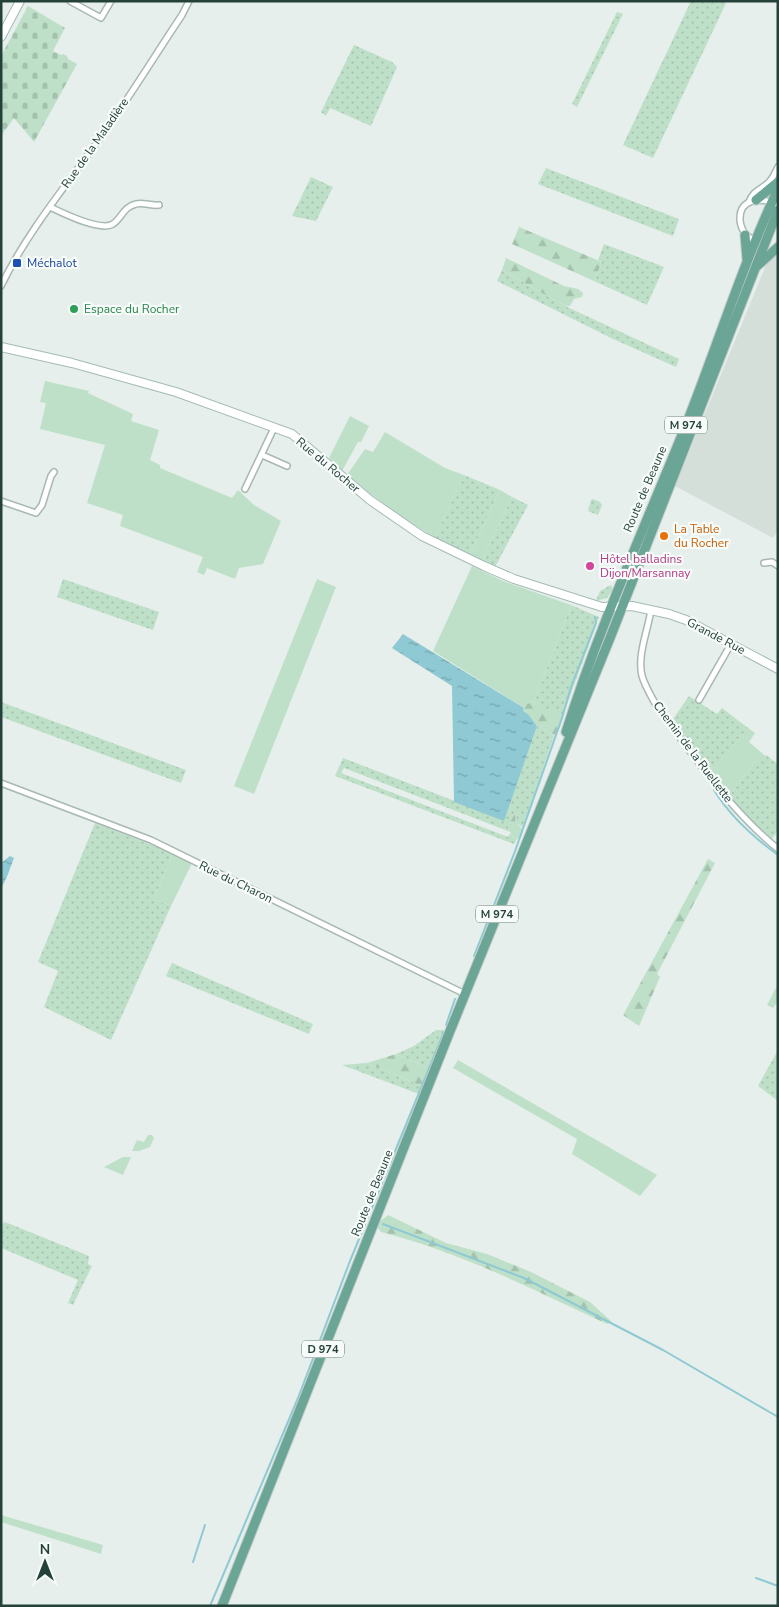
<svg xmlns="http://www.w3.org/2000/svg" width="779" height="1607" font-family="'Nunito Sans',sans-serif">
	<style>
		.built { fill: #d4dfda }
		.grass { fill: url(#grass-dots) }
		.forest { fill: url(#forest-firs) }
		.cemetery { fill: url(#cemetery-stones) }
		.green { fill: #bfe0c8 }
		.water { fill: url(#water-ripples) }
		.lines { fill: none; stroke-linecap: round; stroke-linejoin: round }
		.stream { stroke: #8ec9d4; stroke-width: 2 }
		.street-casing { stroke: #a8b8b2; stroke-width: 8 }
		.secondary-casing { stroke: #a4bbb3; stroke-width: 10 }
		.primary-casing { stroke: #c2cac8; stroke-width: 11 }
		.street { stroke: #fff; stroke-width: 5 }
		.secondary { stroke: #fff; stroke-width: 8 }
		.primary { stroke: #6aa596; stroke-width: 9 }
		.transit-dot { fill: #1a4fb4; stroke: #f7fbf9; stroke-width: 2 }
		.leisure-dot { fill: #2e9e5b; stroke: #f7fbf9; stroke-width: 2 }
		.food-dot { fill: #e8710a; stroke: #f7fbf9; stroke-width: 2 }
		.hotel-dot { fill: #d1479c; stroke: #f7fbf9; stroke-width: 2 }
		.labels { text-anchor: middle; stroke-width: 4.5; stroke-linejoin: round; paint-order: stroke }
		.shield { fill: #f7fbf9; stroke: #637a73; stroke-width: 1 }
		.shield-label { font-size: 11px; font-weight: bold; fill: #24423a }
		.street-label { font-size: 12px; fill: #24423a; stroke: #f7fbf9 }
		.transit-label { font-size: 12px; fill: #164399; stroke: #f7fbf9; text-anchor: start }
		.leisure-label { font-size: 12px; fill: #27864d; stroke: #f7fbf9; text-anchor: start }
		.food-label { font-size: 12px; fill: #c56008; stroke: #f7fbf9; text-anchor: start }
		.hotel-label { font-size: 12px; fill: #b23c85; stroke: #f7fbf9; text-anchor: start }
	</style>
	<defs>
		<pattern id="grass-dots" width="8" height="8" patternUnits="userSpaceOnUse" patternTransform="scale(1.25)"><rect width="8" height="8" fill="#bfe0c8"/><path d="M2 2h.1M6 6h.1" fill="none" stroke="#a4c1ad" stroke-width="1.8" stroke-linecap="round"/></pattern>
		<pattern id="forest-firs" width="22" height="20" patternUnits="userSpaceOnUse" patternTransform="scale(1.25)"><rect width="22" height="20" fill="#bfe0c8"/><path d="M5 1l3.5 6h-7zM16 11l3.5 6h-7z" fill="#a4c1ad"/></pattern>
		<pattern id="cemetery-stones" width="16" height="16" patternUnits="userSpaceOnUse" patternTransform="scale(1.25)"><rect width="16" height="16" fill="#bfe0c8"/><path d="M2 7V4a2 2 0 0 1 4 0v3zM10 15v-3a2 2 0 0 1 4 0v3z" fill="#a4c1ad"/></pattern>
		<pattern id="water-ripples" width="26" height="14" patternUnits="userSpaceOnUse" patternTransform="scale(1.25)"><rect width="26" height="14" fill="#8ec9d4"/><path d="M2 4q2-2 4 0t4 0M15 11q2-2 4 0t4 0" fill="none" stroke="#74a5ad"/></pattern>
	</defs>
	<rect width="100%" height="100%" fill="#e6efeb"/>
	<path class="built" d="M778 236V530L773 538 675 486Z"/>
	<g class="grass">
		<path d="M691 1H727L653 158 623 145Z"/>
		<path d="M617 12 623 14 577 107 572 104Z"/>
		<path d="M354 45 392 62 397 67 371 126 330 108 326 116 321 112Z"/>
		<path d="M546 168 679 219 673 236 538 184Z"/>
		<path d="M311 177 333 187 316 221 292 216Z"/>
		<path d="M604 244 664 267 647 305 594 281 602 262 598 260Z"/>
		<path d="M502 270 565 306 679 359 676 367 611 338 497 281Z"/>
		<path d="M464 475 500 490 470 555 435 537Z"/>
		<path d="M512 497 528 505 495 567 482 561Z"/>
		<path d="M593 499 600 502 602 505 598 515 588 511 591 500Z"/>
		<path d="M63 579 159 612 153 630 57 597Z"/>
		<path d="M611 585 613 589 607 598 596 601 600 591Z"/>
		<path d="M571 605 599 617 561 721C555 708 548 713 540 708 538 706 536 704 534 702Z"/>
		<path d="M689 696 717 714 722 708 748 728 710 774 671 722Z"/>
		<path d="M1 702 186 770 181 783 1 717Z"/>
		<path d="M537 726 554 736 523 828 518 824H509L508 831 344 768 341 773 508 837 510 834 517 839 514 844 335 776 343 758 504 820Z"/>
		<path d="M762 753 765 756 766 755 778 764V831L771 840 728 797Z"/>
		<path d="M95 823 173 853 154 899 171 906 111 1040 44 1007 58 971 38 962Z"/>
		<path d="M172 963 313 1024 309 1034 166 976Z"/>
		<path d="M436 1030H444L429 1068 396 1054 414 1046Z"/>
		<path d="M778 1050V1101L758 1086Z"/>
		<path d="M367 1063 422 1086 419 1094 342 1065Z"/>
		<path d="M5 1222 89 1256 88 1264 92 1266 73 1305 68 1303 78 1280 1 1248V1225Z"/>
	</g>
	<g class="forest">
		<path d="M519 227 602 262 594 281 512 244Z"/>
		<path d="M506 258 564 286 578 289 583 293 582 297 574 299 570 306H565L502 270Z"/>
		<path d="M534 702C537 704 539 708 543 709 550 712 544 708 551 710 564 715 563 728 554 736L537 726 528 714 523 711 526 704Z"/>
		<path d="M515 815V821L523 830 521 838 517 839 510 834 511 832 508 831 510 818Z"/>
		<path d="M708 859 715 863 657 974 660 977 639 1026 623 1015Z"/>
		<path d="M396 1054 429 1068 422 1086 367 1063Z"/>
		<path d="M148 1135H152L154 1138 150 1147 139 1151H132L137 1140 144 1142Z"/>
		<path d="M123 1157H131L123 1175 104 1167Z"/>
		<path d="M388 1215 446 1243 487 1254 531 1272 590 1302 611 1321 607 1324C534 1290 460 1252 381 1232L378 1228V1223Z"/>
	</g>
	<path class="cemetery" d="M28 6 65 28 53 51 61 55 63 54 67 56 68 59 77 64 34 142 14 118 1 136V56Z"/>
	<g class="green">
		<path d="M45 381 89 391 88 393 133 414 131 421 159 430 150 460 160 465V468L232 498 238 490 254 505 281 521 263 564 239 568 235 579 207 568 204 575 197 572 203 557 120 526 123 515 87 503 105 445 40 429 46 403 40 402Z"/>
		<path d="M350 416 369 426 361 442H358L342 471 329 458Z"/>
		<path d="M385 432 445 468 464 475 435 537C403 520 376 498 347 475L365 449 373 452Z"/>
		<path d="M500 490 512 497 482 561 470 555Z"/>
		<path d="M472 566 503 581 571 605 534 702 526 704 524 708 433 651Z"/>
		<path d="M317 579 336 587 254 794 234 786Z"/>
		<path d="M748 728 755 733 749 742 762 753 728 797 710 774Z"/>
		<path d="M173 853 192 863 171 906 154 899Z"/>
		<path d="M778 984V1001L773 1008 767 1005Z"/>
		<path d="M458 1060 657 1175 640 1196 572 1154 577 1139 453 1068Z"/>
		<path d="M1 1515 103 1545 101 1554 1 1522Z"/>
	</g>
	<g class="water">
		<path d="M403 634 524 708 523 711 528 714 537 726 504 821 454 802 452 686 392 648Z"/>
		<path d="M10 856 14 858C10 868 7 879 1 888V863Z"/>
	</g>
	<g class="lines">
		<g class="stream">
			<path d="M714 790C730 816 753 837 778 855"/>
			<path d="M474 956 514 854 562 718 571 687 596 623 595 617"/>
			<path d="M446 1025 455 999"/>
			<path d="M383 1224 524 1278 663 1350 778 1417"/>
			<path d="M193 1562 205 1525"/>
			<path d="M756 1578 778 1586"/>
			<path d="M210 1606 298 1398 350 1261 444 1032"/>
		</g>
		<g class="street-casing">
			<g id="street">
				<path d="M70 1 101 18 111 1"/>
				<path d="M749 202C754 189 760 191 769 182 773 178 775 173 778 167"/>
				<path d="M50 207C63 213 100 232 113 224 122 218 123 207 136 204 143 202 151 206 159 205"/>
				<path d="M756 241C753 239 748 237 746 235 743 232 740 224 740 220 739 197 762 198 778 204"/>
				<path d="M1 286C28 230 70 181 106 130 132 93 156 54 182 15L189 1"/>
				<path d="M262 455 287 466"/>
				<path d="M245 489 274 428"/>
				<path d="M1 501 36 513 42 505 51 476 54 472"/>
				<path d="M764 563 772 562 778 566"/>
				<path d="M651 610C648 630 637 655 642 676 645 686 651 696 656 705 693 755 729 809 778 849"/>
				<path d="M699 700 731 644"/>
				<path d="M1 783 151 840 465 994"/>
			</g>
		</g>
		<g class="secondary-casing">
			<g id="secondary">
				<path d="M1 37 20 1"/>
				<path d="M1 347 72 363 176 392 292 434 370 500 422 536 484 566 514 579 602 607 632 606 669 614 686 620 778 669"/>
			</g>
		</g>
		<g class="primary-casing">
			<g id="primary">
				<path d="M756 200 778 182"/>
				<path d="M745 235 747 259"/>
				<path d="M757 266 778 247"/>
				<path d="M566 732C599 627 645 527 686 425 717 347 742 266 778 189"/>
				<path d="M222 1606 450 1031 610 638 778 210"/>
			</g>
		</g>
		<use href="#street" class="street"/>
		<use href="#secondary" class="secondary"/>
		<use href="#primary" class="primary"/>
	</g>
	<rect class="transit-dot" x="12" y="258" width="10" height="10" rx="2.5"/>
	<circle class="leisure-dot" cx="74" cy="309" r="5"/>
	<circle class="food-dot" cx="664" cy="536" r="5"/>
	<circle class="hotel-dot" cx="590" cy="566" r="5"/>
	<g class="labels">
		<g class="shield">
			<rect x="665" y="416.5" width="42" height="17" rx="4"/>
			<rect x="476" y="905.5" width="42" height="17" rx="4"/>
			<rect x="302" y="1340.5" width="42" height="17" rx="4"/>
		</g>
		<g class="shield-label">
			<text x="686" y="429">M 974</text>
			<text x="497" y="918">M 974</text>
			<text x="323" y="1353">D 974</text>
		</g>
		<g class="street-label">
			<text transform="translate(95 143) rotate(-55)" y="4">Rue de la Maladière</text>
			<text transform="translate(328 465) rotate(40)" y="4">Rue du Rocher</text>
			<text transform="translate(645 489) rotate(-67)" y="4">Route de Beaune</text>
			<text transform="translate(716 636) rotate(28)" y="4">Grande Rue</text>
			<text transform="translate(693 752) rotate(53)" y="4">Chemin de la Ruellette</text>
			<text transform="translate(236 882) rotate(26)" y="4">Rue du Charon</text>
			<text transform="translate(372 1193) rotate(-68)" y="4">Route de Beaune</text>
		</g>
		<g class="transit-label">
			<text x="27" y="267">Méchalot</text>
		</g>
		<g class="leisure-label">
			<text x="84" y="313">Espace du Rocher</text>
		</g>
		<g class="food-label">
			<text x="674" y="533">La Table<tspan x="674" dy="14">du Rocher</tspan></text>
		</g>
		<g class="hotel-label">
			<text x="600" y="563">Hôtel balladins<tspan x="600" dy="14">Dijon/Marsannay</tspan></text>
		</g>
	</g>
	<rect width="779" height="1607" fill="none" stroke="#24423a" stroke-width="5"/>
	<g transform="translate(45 1562)" stroke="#f7fbf9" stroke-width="4" paint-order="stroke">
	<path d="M0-4L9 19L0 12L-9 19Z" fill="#24423a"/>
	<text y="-8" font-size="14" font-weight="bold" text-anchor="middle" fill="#24423a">N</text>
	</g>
</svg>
